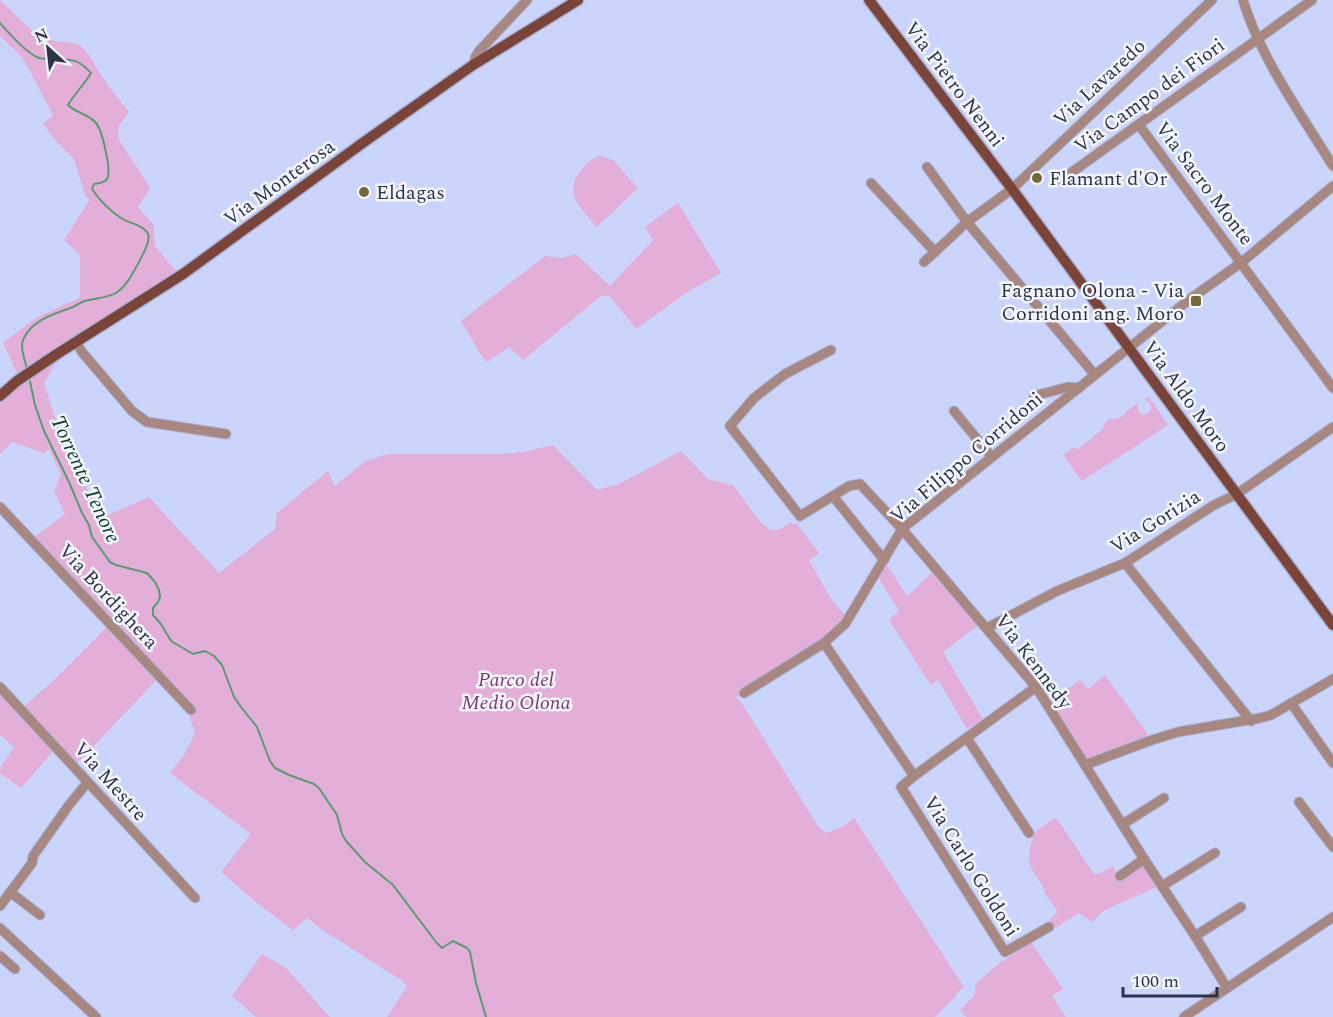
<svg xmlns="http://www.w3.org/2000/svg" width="1333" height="1017" font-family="Spectral,serif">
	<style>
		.green { fill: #e3aed8 }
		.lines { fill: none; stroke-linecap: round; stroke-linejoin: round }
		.stream { stroke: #599c71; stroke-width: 2 }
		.minor-casing { stroke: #a9b2d5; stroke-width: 11 }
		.major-casing { stroke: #a9b2d5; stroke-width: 13 }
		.minor { stroke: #a7877f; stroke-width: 9 }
		.major { stroke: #7a4538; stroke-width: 10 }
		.poi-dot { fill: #766836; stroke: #f5f7fe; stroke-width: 2 }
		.labels { text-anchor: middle; stroke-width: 5; stroke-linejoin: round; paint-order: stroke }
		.street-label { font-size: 20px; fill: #2f344d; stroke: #f5f7fe }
		.poi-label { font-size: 20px; fill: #2f344d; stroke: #f5f7fe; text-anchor: start }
		.park-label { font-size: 20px; font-style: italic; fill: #7d3571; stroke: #f5f7fe }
		.water-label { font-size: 21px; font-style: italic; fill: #094022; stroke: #f5f7fe }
	</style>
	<rect width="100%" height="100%" fill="#cbd5fb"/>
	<g class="green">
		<path d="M0 0C15 13 27 30 46 38 57 44 74 40 81 46 90 54 95 66 102 76 109 88 118 99 127 109L129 111 126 117 119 125 118 138 150 188 138 207 154 225 155 246 176 271 18 375 3 343 36 318 61 306 80 298V255L64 240 89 201 84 192 74 159 56 141 43 124 53 115 23 58 0 36Z"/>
		<path d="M601 156 613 160 638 188 597 227C582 209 561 193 582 169 588 162 592 158 601 156Z"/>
		<path d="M678 203 721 273 689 291 636 329 610 296H601L523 360 509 347 487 362 481 355 461 321 545 256 562 258 576 254 610 286 653 240 645 227Z"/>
		<path d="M58 359 44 383 68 458 100 510 106 516 149 497 219 573 275 529 277 513 328 471 335 486 364 462 387 454H497L523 452 553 445 597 490 619 484 681 451 708 479 733 485 761 523 770 530H779L791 522 793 525 796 523 819 553 809 561 832 600 847 618 826 638 736 697 743 705 818 826 826 833 842 827 854 818 964 987 956 994 957 995 935 1017H387L407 986 401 980 324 931 307 918 293 930 262 907 221 872 251 834 170 773 184 755 195 733 189 715 178 689 162 674 70 771 53 751 21 788 0 773V768L14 747 0 735V692L19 711 56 678 109 625 67 586 29 541 65 514 54 491 61 475 49 449 44 453 12 442 0 454V402L26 379Z"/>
		<path d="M1149 397 1168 425 1082 481 1063 455 1074 447 1077 450 1103 429C1104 420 1110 418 1118 419L1137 403 1139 412 1143 415 1150 412 1151 408 1150 403 1144 399Z"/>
		<path d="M887 565 907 596 934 571 979 625 943 652 983 719 967 729 938 680 931 685 889 620 899 611 878 577Z"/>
		<path d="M1105 675 1148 734 1144 737 1090 758H1086L1051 701 1080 680 1088 689Z"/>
		<path d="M1054 818 1057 819 1094 874 1101 873 1113 866 1120 880 1142 864 1156 887 1103 911 1093 922 1078 913 1056 928 1049 920 1057 913 1056 909 1046 895 1042 885 1032 870 1029 862V854L1034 833Z"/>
		<path d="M1031 942 1063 989 1052 996 1066 1017H966L960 1010 974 996 976 983 1000 963Z"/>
		<path d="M262 954 286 968 330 1017H256L232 996Z"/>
	</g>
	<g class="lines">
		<g class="stream">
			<path d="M0 23C10 34 25 52 39 58 43 59 48 59 53 59 72 60 77 58 91 73 84 85 75 93 68 105 76 113 87 113 96 123 102 130 112 171 107 179 105 183 98 183 94 184L92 189C100 201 109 210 121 218 128 223 144 225 148 234 151 241 143 254 140 260 134 271 127 286 116 293 107 298 95 298 85 301 81 302 77 305 73 307 56 313 32 320 24 338 19 346 25 360 27 369"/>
			<path d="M29 377 35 405 44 431 69 482 82 513 89 525 92 537 110 562 116 565 147 573 155 582 159 590 160 597 158 602 153 608V615L161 624 171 641 193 654 205 651 214 656 222 665 234 697 241 707 257 727 270 761 275 768 289 775 314 784 319 788 337 815 342 834 346 841 365 862 393 885 436 942 442 948 453 941 467 948 470 952 476 983 486 1017"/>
		</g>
		<g class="minor-casing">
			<g id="minor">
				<path d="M1243 0C1260 57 1302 116 1333 166"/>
				<path d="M473 65 476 56 480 50 527 0"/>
				<path d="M1139 125 1333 388"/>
				<path d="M927 167 967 222 1095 375"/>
				<path d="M1061 180 1312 0"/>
				<path d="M871 183 935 252"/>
				<path d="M924 262 967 222 1012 189 1212 0"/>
				<path d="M76 342 82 352 132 411 147 422 226 434"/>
				<path d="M831 350 785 374 754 398 730 426 800 516 849 486 860 484 902 529 1036 687 1144 859 1195 936 1227 988"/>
				<path d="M1034 396 1068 387 1079 388"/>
				<path d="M954 411 992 457"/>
				<path d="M833 496 884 560"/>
				<path d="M0 507 191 710"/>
				<path d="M1125 563 1251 721"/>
				<path d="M987 628 1057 591 1125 563 1214 505 1237 494 1333 427"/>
				<path d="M824 643 914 776"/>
				<path d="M0 687 195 898"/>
				<path d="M1036 687 914 776 901 787 1005 952 1049 927"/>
				<path d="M744 693 824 643 845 624 902 529 1190 299 1242 262 1333 186"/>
				<path d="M1291 703 1333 763"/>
				<path d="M967 738 1029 833"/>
				<path d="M1085 765 1152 740 1178 732 1260 718 1271 715 1333 679"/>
				<path d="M1299 802 1333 847"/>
				<path d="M1123 824 1164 798"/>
				<path d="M1120 876 1144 859"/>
				<path d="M1162 886 1215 853"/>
				<path d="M10 892 40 915"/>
				<path d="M0 906 32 863 33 856 69 805 87 783"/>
				<path d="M0 928 96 1017"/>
				<path d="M1195 936 1241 907"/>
				<path d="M0 956 15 969"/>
				<path d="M1184 1017 1333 917"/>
			</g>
		</g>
		<g class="major-casing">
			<g id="major">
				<path d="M869 0 1012 189 1333 625"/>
				<path d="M0 396 17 381 57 354 183 274 364 142 473 65 578 0"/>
			</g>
		</g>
		<use href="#minor" class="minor"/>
		<use href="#major" class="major"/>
	</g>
	<g class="poi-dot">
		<circle cx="1037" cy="178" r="6"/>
		<circle cx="364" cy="192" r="6"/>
		<rect x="1190" y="295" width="12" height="12" rx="3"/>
	</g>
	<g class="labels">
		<g class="street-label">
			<text transform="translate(1099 82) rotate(-43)" y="7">Via Lavaredo</text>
			<text transform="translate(955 84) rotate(53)" y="7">Via Pietro Nenni</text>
			<text transform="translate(1149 95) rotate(-36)" y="7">Via Campo dei Fiori</text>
			<text transform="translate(279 182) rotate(-36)" y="7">Via Monterosa</text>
			<text transform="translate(1205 183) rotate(53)" y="7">Via Sacro Monte</text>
			<text transform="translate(1187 396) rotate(54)" y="7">Via Aldo Moro</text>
			<text transform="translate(966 457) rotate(-40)" y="7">Via Filippo Corridoni</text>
			<text transform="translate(1155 521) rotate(-32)" y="7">Via Gorizia</text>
			<text transform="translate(109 596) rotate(47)" y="7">Via Bordighera</text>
			<text transform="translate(1034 661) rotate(53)" y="7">Via Kennedy</text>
			<text transform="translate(111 781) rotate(48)" y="7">Via Mestre</text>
			<text transform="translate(972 866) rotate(58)" y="7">Via Carlo Goldoni</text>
		</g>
		<g class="poi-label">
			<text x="1049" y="185">Flamant d'Or</text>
			<text x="376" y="199">Eldagas</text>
			<text x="1184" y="297" text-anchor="end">Fagnano Olona - Via<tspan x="1184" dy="23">Corridoni ang. Moro</tspan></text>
		</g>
		<g class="park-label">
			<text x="516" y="686">Parco del<tspan x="516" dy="23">Medio Olona</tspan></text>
		</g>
		<g class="water-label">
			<text transform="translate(86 479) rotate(65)" y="7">Torrente Tenore</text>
		</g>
	</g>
	<g transform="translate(48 48) rotate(333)" stroke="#f5f7fe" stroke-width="4.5" paint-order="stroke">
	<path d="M0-4.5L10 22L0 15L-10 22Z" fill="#2f344d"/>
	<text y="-9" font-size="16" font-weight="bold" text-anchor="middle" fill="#2f344d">N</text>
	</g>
	<path d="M1123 987v9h94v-9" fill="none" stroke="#2f344d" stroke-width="3"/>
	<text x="1132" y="987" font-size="18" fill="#2f344d" stroke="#f5f7fe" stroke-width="4.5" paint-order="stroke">100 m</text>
</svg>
